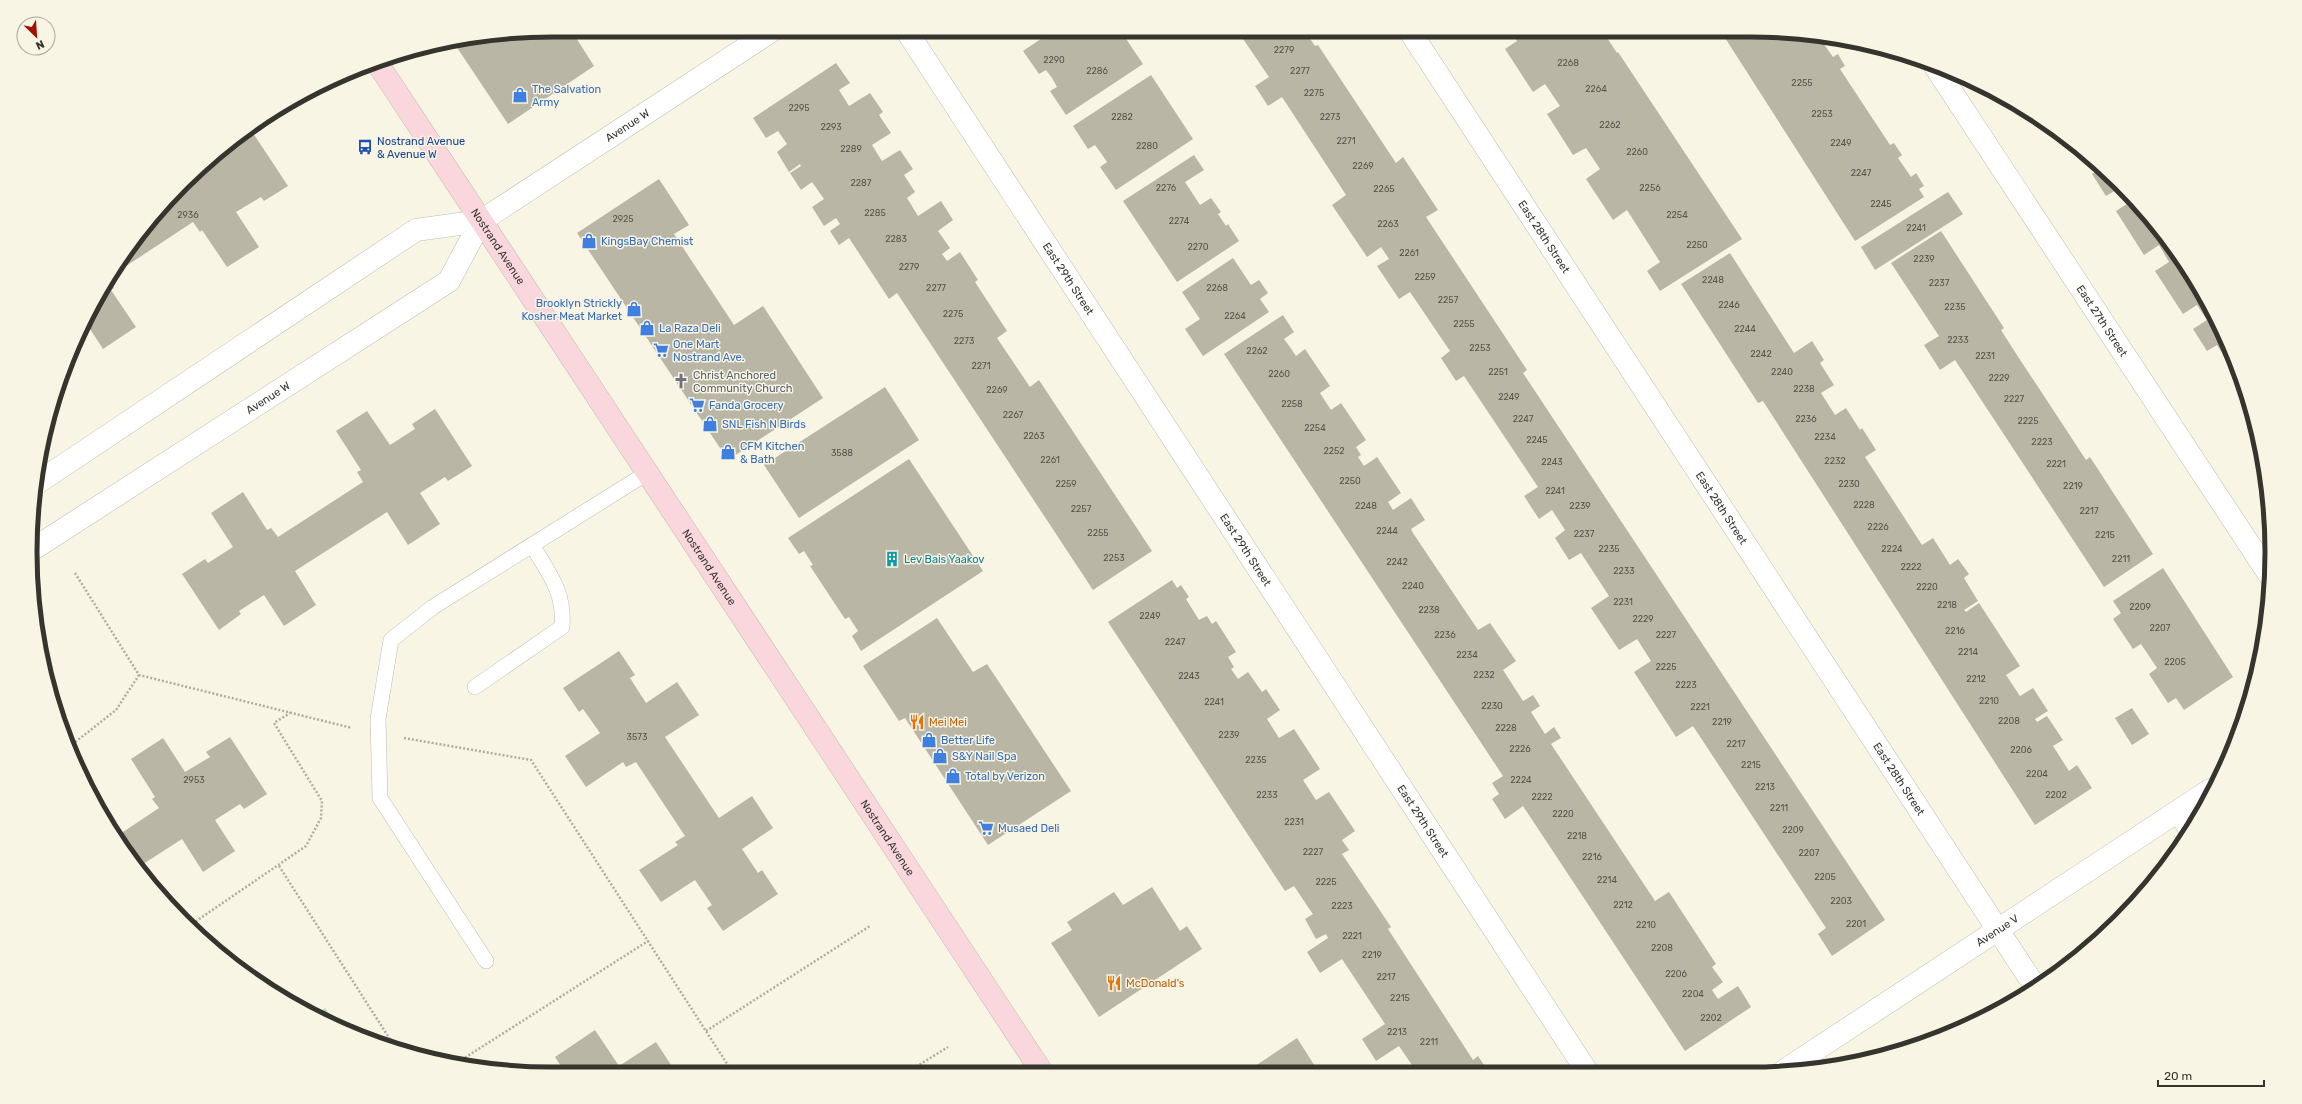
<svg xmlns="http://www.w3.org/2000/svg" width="2302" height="1104" font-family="Rubik,sans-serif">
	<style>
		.green { fill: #b3deb4 }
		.building { fill: #bab6a6 }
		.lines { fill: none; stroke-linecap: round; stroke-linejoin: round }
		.service-casing { stroke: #c0bcac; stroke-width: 16 }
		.minor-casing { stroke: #c0bcac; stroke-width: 23 }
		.tertiary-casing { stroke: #c0bcac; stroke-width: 23 }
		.secondary-casing { stroke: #c0bcac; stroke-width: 23 }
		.path { stroke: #b0ada0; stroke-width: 2.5; stroke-dasharray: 2 2; stroke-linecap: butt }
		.service { stroke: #fff; stroke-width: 15 }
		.minor { stroke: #fff; stroke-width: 22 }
		.tertiary { stroke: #fff; stroke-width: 22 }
		.secondary { stroke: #f9d7dd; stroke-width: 22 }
		.labels { text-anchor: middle; stroke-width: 3; stroke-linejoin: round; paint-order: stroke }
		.number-label { font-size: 9px; fill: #56544b }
		.shop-label { font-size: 11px; fill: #366cbe; stroke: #f9f5e5; text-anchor: start }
		.street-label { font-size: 11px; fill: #35342d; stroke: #f9f5e5 }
		.transit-label { font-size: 11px; fill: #164399; stroke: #f9f5e5; text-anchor: start }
		.worship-label { font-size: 11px; fill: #5b616d; stroke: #f9f5e5; text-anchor: start }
		.culture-label { font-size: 11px; fill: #0d838f; stroke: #f9f5e5; text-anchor: start }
		.food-label { font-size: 11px; fill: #c56008; stroke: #f9f5e5; text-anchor: start }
		.rim { fill: none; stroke: #35342d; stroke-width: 5 }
	</style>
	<rect width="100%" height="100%" fill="#f9f5e5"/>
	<path class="green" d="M325 1008 337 1026 316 1015Z"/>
	<g class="building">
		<path d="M552 30H571L594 66 508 124 452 40Z"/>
		<path d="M1010 30H1028L1016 38Z"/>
		<path d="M1054 30H1120L1143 64 1066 115 1050 91 1057 87 1052 78 1046 70 1039 74 1023 51Z"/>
		<path d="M1237 30H1304L1315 46 1318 45 1396 163 1403 157 1438 210 1426 217 1527 370 1523 373 1885 920 1832 956 1818 934 1826 928 1693 726 1676 737 1634 672 1651 661 1637 639 1619 650 1591 608 1609 596 1581 553 1569 560 1555 538 1565 530 1552 510 1539 519 1524 496 1538 487 1464 376 1456 381 1441 358 1450 351 1410 292 1399 299 1377 266 1389 259 1381 247 1367 257 1332 205 1346 195 1282 97 1268 106 1255 86 1269 77Z"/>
		<path d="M1510 30H1602L1617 53 1618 52 1742 239 1660 291 1647 271 1660 262 1627 210 1613 220 1586 179 1600 169 1586 148 1573 155 1547 114 1560 106 1545 84 1533 92 1505 49 1517 41Z"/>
		<path d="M1720 30H1750L1819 37 1833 57 1838 54 1845 66 1840 69 1890 145 1894 143 1902 155 1898 158 1911 177 1916 173 1924 186 1919 189 1924 197 1855 241Z"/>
		<path d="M836 63 850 83 839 90 849 106 870 93 883 112 879 115 891 133 872 145 882 161 900 150 913 169 904 175 915 192 907 198 918 216 941 201 953 220 938 231 950 248 942 254 947 261 960 252 978 280 975 282 1007 331 997 338 1030 387 1039 380 1152 551 1093 590 897 293 889 299 849 238 839 245 830 231 840 224 836 218 824 226 812 207 824 199 812 182 801 190 790 173 801 166 800 164 789 172 777 152 787 144 778 131 766 138 753 118Z"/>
		<path d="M1151 75 1193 139 1116 190 1100 167 1107 162 1101 153 1095 145 1088 149 1073 126Z"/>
		<path d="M251 130 288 186 264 201 261 197 236 212 259 247 227 267 202 230 200 232 193 222 111 276 118 262 160 208 207 163 230 148 228 145Z"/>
		<path d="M1194 155 1204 170 1185 182 1200 205 1211 198 1221 212 1218 214 1226 226 1228 224 1239 241 1177 282 1123 201Z"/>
		<path d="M2101 168 2119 183 2184 262 2232 352 2236 363 2231 367 2217 345 2207 351 2193 329 2207 320 2197 305 2183 314 2155 271 2169 262 2159 245 2144 255 2116 211 2130 202 2121 187 2106 196 2092 174Z"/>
		<path d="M659 179 689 225 674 234 734 325 763 306 823 398 731 458 728 455 726 457 577 233Z"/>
		<path d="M1948 192 1963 214 1875 270 1861 247Z"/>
		<path d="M1941 231 2004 328 2001 330 2015 352 2086 460 2090 457 2153 554 2104 587 1955 360 1940 370 1924 345 1939 336 1891 263Z"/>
		<path d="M1730 253 1794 353 1812 341 1824 360 1820 363 1834 385 1821 393 1835 415 1846 408 1860 430 1862 428 1876 450 1865 457 1922 545 1933 538 1950 565 1958 559 1969 574 1964 578 1978 601 1964 610 1966 612 1979 603 2020 666 2006 675 2020 696 2033 688 2048 711 2035 719 2037 722 2047 716 2063 740 2053 746 2069 771 2077 765 2092 788 2035 825 1763 401 1758 403 1681 284Z"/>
		<path d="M1233 258 1251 285 1259 280 1268 293 1260 299 1269 312 1203 356 1185 329 1200 319 1182 292Z"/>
		<path d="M109 279 114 288 111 290 136 327 103 349 86 323Z"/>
		<path d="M1283 315 1294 332 1284 339 1290 347 1296 356 1305 349 1330 386 1320 393 1331 410 1341 403 1366 440 1356 447 1361 455 1358 457 1364 466 1377 457 1401 493 1388 502 1393 510 1411 498 1425 520 1411 529 1413 533 1478 630 1490 623 1516 661 1503 670 1523 701 1533 695 1540 706 1531 712 1545 734 1554 727 1561 738 1551 744 1655 901 1669 892 1716 964 1712 967 1723 982 1712 990 1718 999 1738 986 1751 1007 1685 1051 1523 806 1505 819 1492 799 1499 794 1492 783 1503 776 1224 354Z"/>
		<path d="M885 387 919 440 799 518 764 465Z"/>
		<path d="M435 409 472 466 448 481 445 477 420 493 440 524 408 545 387 512 295 571 316 605 284 626 264 595 239 611 241 614 219 630 182 574 205 559 208 563 233 547 211 513 243 492 267 530 271 528 278 537 363 482 357 472 361 470 336 431 367 411 390 445 415 429 412 424Z"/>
		<path d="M909 459 983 571 861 651 852 636 858 631 849 617 845 619 810 566 813 565 804 551 799 554 788 538Z"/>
		<path d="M2163 568 2233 677 2184 710 2176 698 2168 703 2149 674 2157 668 2141 644 2133 649 2113 619 2121 613 2113 601Z"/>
		<path d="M1172 580 1177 588 1181 585 1189 597 1186 599 1199 620 1207 616 1212 624 1216 621 1236 652 1228 657 1234 667 1231 669 1238 679 1248 672 1262 692 1266 689 1280 710 1267 719 1279 738 1294 729 1320 769 1303 780 1316 800 1329 792 1355 831 1342 840 1349 850 1342 854 1391 927 1388 929 1473 1060 1478 1056 1488 1071H1416L1399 1046 1376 1061 1362 1039 1385 1024 1342 959 1320 973 1307 952 1328 938 1326 934 1316 939 1305 919 1313 914 1310 910 1294 886 1285 891 1108 622Z"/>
		<path d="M937 618 973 672 987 664 1071 791 988 845 905 718 899 721 863 666Z"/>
		<path d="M619 651 635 675 630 678 646 703 677 682 699 715 665 737 719 818 752 796 773 828 742 849 758 873 762 870 778 894 723 931 707 908 712 905 695 880 661 902 639 870 678 845 675 842 685 836 636 762 626 767 623 762 586 787 565 756 600 733 583 709 579 712 563 688Z"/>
		<path d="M2132 708 2149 734 2132 745 2115 718Z"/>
		<path d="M230 737 267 794 244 809 240 804 215 820 235 851 203 872 182 839 137 868 117 836 159 808 152 799 155 797 131 759 163 738 185 772 210 757 206 752Z"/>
		<path d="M1152 887 1180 931 1187 926 1202 949 1099 1017 1051 943 1072 930 1067 922 1114 892 1123 905Z"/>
		<path d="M595 1030 619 1066 656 1042 677 1074H566L555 1057Z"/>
		<path d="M1297 1038 1318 1071 1246 1072Z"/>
	</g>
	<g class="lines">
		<g class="service-casing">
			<g id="service">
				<path d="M615 30 616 31"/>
				<path d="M475 687 562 627C565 592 549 574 532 545"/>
				<path d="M2175 813 2187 831"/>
				<path d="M486 961 380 798 378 719 391 640 433 607 647 473"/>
			</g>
		</g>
		<g class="minor-casing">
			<g id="minor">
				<path id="s1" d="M906 30 1586 1070"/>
				<path id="s2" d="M1409 30 2034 985"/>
				<path id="s3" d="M1934 65 2270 576"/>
				<path id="s4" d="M37 483 416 230 481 221 773 30"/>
				<path id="s5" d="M30 551 449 281 481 221"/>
			</g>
		</g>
		<g class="tertiary-casing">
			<g id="tertiary">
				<path id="s6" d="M1785 1070 2210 790"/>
			</g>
		</g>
		<g class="secondary-casing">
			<g id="secondary">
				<path id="s7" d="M376 61 1042 1072"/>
			</g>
		</g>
		<g class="path">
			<path d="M75 573 139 675 352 728"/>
			<path d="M404 738 531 760 733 1073"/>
			<path d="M69 747 116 710 139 675"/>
			<path d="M279 866 395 1047"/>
			<path d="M189 926 306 846 321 818 322 801 274 723 290 713"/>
			<path d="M706 1031 870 926"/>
			<path d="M455 1064 648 941"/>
			<path d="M906 1073 948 1047"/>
		</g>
		<use href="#service" class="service"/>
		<use href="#minor" class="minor"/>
		<use href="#tertiary" class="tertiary"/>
		<use href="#secondary" class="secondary"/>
	</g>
	<defs>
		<g id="shop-bare" transform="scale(1.2)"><path d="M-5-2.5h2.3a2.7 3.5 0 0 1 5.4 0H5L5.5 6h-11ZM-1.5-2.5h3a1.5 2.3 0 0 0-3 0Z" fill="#3f7fe0" stroke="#f9f5e5" stroke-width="2.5" paint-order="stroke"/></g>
		<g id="bus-bare" transform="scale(1.2)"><path d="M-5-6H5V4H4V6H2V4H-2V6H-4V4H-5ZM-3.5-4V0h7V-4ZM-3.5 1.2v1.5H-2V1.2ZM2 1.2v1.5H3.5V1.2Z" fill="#1a4fb4" stroke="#f9f5e5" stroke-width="2.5" paint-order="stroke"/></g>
		<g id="supermarket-bare" transform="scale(1.2)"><path d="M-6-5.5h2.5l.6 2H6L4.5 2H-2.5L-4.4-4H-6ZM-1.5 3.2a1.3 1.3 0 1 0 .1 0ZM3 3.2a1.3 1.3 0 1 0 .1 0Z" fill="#3f7fe0" stroke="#f9f5e5" stroke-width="2.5" paint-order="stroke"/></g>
		<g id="church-bare" transform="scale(1.2)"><path d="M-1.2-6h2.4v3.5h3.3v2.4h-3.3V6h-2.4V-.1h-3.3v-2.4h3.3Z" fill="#6b7280" stroke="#f9f5e5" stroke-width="2.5" paint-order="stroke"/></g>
		<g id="building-bare" transform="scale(1.2)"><path d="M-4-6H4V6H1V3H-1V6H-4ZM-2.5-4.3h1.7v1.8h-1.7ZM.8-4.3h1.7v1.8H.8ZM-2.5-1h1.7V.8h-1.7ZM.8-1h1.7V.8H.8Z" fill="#0f9aa8" stroke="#f9f5e5" stroke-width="2.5" paint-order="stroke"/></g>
		<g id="restaurant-bare" transform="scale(1.2)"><path d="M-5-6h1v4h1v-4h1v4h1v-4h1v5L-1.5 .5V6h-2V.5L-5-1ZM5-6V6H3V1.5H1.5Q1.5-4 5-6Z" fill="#e8710a" stroke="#f9f5e5" stroke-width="2.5" paint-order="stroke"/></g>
	</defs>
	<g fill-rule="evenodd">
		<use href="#shop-bare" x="520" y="95"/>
		<use href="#bus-bare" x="365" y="147"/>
		<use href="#shop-bare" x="589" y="241"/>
		<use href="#shop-bare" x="634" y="309"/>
		<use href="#shop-bare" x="647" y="328"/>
		<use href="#supermarket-bare" x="661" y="350"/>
		<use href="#church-bare" x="681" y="381"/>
		<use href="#supermarket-bare" x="697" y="405"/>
		<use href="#shop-bare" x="710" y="424"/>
		<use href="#shop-bare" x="728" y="452"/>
		<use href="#building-bare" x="892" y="559"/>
		<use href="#restaurant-bare" x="917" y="722"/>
		<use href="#shop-bare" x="929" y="740"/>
		<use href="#shop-bare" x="940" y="756"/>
		<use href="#shop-bare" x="953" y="776"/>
		<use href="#supermarket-bare" x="986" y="828"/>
		<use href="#restaurant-bare" x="1114" y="983"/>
	</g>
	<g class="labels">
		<g class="number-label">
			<text x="1284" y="53">2279</text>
			<text x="1054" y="63">2290</text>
			<text x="1568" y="66">2268</text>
			<text x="1097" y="74">2286</text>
			<text x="1300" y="74">2277</text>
			<text x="1802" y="86">2255</text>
			<text x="1596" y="92">2264</text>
			<text x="1314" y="96">2275</text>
			<text x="799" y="111">2295</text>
			<text x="1822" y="117">2253</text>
			<text x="1122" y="120">2282</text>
			<text x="1330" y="120">2273</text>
			<text x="1610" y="128">2262</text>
			<text x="831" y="130">2293</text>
			<text x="1346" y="144">2271</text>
			<text x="1841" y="146">2249</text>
			<text x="1147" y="149">2280</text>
			<text x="851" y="152">2289</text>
			<text x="1637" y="155">2260</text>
			<text x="1363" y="169">2269</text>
			<text x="1861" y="176">2247</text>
			<text x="861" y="186">2287</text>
			<text x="1166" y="191">2276</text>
			<text x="1650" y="191">2256</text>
			<text x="1384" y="192">2265</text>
			<text x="1881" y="207">2245</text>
			<text x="875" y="216">2285</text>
			<text x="188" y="218">2936</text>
			<text x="1677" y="218">2254</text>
			<text x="623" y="222">2925</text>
			<text x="1179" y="224">2274</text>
			<text x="1388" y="227">2263</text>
			<text x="1916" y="231">2241</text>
			<text x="896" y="242">2283</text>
			<text x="1697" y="248">2250</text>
			<text x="1198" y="250">2270</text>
			<text x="1409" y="256">2261</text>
			<text x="1924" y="262">2239</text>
			<text x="909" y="270">2279</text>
			<text x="1425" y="280">2259</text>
			<text x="1713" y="283">2248</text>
			<text x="1939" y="286">2237</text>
			<text x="936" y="291">2277</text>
			<text x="1217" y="291">2268</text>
			<text x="1448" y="303">2257</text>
			<text x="1729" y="308">2246</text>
			<text x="1955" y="310">2235</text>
			<text x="953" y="317">2275</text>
			<text x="1235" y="319">2264</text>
			<text x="1464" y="327">2255</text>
			<text x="1745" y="332">2244</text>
			<text x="1958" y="343">2233</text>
			<text x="964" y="344">2273</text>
			<text x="1480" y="351">2253</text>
			<text x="1257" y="354">2262</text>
			<text x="1761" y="357">2242</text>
			<text x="1985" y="359">2231</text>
			<text x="981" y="369">2271</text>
			<text x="1498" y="375">2251</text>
			<text x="1782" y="375">2240</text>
			<text x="1279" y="377">2260</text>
			<text x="1999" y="381">2229</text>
			<text x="1804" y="392">2238</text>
			<text x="997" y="393">2269</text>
			<text x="1509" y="400">2249</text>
			<text x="2014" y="402">2227</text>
			<text x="1292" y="407">2258</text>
			<text x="1013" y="418">2267</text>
			<text x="1523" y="422">2247</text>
			<text x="1806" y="422">2236</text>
			<text x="2028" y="424">2225</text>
			<text x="1315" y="431">2254</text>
			<text x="1034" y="439">2263</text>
			<text x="1825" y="440">2234</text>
			<text x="1537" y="443">2245</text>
			<text x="2042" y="445">2223</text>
			<text x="1334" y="454">2252</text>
			<text x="842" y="456">3588</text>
			<text x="1050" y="463">2261</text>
			<text x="1835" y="464">2232</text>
			<text x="1552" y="465">2243</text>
			<text x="2056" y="467">2221</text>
			<text x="1350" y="484">2250</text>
			<text x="1066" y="487">2259</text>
			<text x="1849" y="487">2230</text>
			<text x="2073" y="489">2219</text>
			<text x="1555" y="494">2241</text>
			<text x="1864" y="508">2228</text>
			<text x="1366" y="509">2248</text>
			<text x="1580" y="509">2239</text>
			<text x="1081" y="512">2257</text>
			<text x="2089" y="514">2217</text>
			<text x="1878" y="530">2226</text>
			<text x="1387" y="534">2244</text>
			<text x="1098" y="536">2255</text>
			<text x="1584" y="537">2237</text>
			<text x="2105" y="538">2215</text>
			<text x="1609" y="552">2235</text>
			<text x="1892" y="552">2224</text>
			<text x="1114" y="561">2253</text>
			<text x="2121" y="562">2211</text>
			<text x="1397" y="565">2242</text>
			<text x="1911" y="570">2222</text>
			<text x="1624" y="574">2233</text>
			<text x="1413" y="589">2240</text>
			<text x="1927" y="590">2220</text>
			<text x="1623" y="605">2231</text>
			<text x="1947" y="608">2218</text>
			<text x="2140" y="610">2209</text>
			<text x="1429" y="613">2238</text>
			<text x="1150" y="619">2249</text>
			<text x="1643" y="622">2229</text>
			<text x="2160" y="631">2207</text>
			<text x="1955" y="634">2216</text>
			<text x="1445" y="638">2236</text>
			<text x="1666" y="638">2227</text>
			<text x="1175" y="645">2247</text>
			<text x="1968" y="655">2214</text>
			<text x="1467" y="658">2234</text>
			<text x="2175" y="665">2205</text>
			<text x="1666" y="670">2225</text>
			<text x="1484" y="678">2232</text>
			<text x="1189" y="679">2243</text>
			<text x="1976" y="682">2212</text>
			<text x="1686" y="688">2223</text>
			<text x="1989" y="704">2210</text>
			<text x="1214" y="705">2241</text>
			<text x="1492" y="709">2230</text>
			<text x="1700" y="710">2221</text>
			<text x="2009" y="724">2208</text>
			<text x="1722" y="725">2219</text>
			<text x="1506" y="731">2228</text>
			<text x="1229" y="738">2239</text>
			<text x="637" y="740">3573</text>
			<text x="1736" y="747">2217</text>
			<text x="1520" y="752">2226</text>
			<text x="2021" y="753">2206</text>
			<text x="1256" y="763">2235</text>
			<text x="1751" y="768">2215</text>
			<text x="2037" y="777">2204</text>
			<text x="194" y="783">2953</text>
			<text x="1521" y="783">2224</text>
			<text x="1765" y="790">2213</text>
			<text x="1267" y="798">2233</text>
			<text x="2056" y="798">2202</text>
			<text x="1542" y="800">2222</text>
			<text x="1779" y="811">2211</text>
			<text x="1563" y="817">2220</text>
			<text x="1294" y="825">2231</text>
			<text x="1793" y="833">2209</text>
			<text x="1577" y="839">2218</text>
			<text x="1313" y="855">2227</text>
			<text x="1809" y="856">2207</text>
			<text x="1592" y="860">2216</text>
			<text x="1825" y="880">2205</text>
			<text x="1607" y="883">2214</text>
			<text x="1326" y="885">2225</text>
			<text x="1841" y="904">2203</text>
			<text x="1623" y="908">2212</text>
			<text x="1342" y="909">2223</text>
			<text x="1856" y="927">2201</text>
			<text x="1646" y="928">2210</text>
			<text x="1352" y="939">2221</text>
			<text x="1662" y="951">2208</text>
			<text x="1372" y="958">2219</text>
			<text x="1676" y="977">2206</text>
			<text x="1386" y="980">2217</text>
			<text x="1693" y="997">2204</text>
			<text x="1400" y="1001">2215</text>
			<text x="1711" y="1021">2202</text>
			<text x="1397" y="1035">2213</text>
			<text x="1429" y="1045">2211</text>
		</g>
		<g class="shop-label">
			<text x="532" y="93">The Salvation<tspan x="532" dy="13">Army</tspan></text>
			<text x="601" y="245">KingsBay Chemist</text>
			<text x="622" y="307" text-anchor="end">Brooklyn Strickly<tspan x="622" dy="13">Kosher Meat Market</tspan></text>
			<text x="659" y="332">La Raza Deli</text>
			<text x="673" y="348">One Mart<tspan x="673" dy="13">Nostrand Ave.</tspan></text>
			<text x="709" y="409">Fanda Grocery</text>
			<text x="722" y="428">SNL Fish N Birds</text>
			<text x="740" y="450">CFM Kitchen<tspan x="740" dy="13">&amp; Bath</tspan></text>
			<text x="941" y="744">Better Life</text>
			<text x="952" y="760">S&amp;Y Nail Spa</text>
			<text x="965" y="780">Total by Verizon</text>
			<text x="998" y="832">Musaed Deli</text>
		</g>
		<g class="street-label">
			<text dy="4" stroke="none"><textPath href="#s4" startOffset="696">Avenue W</textPath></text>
			<text dy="4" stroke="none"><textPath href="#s2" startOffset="247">East 28th Street</textPath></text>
			<text dy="4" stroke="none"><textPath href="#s7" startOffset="222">Nostrand Avenue</textPath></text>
			<text dy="4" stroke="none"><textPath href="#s1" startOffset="297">East 29th Street</textPath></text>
			<text dy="4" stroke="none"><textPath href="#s3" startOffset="306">East 27th Street</textPath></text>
			<text dy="4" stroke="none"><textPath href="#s5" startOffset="283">Avenue W</textPath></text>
			<text dy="4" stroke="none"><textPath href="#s2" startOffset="571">East 28th Street</textPath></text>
			<text dy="4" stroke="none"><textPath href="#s1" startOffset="621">East 29th Street</textPath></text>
			<text dy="4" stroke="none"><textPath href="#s7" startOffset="606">Nostrand Avenue</textPath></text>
			<text dy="4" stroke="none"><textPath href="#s2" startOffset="895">East 28th Street</textPath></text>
			<text dy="4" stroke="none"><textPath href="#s1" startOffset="945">East 29th Street</textPath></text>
			<text dy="4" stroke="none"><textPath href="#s7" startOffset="930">Nostrand Avenue</textPath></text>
			<text dy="4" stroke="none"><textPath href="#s6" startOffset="254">Avenue V</textPath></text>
		</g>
		<g class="transit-label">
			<text x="377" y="145">Nostrand Avenue<tspan x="377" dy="13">&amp; Avenue W</tspan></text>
		</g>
		<g class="worship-label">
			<text x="693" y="379">Christ Anchored<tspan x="693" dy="13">Community Church</tspan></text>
		</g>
		<g class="culture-label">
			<text x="904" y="563">Lev Bais Yaakov</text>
		</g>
		<g class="food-label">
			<text x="929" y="726">Mei Mei</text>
			<text x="1126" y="987">McDonald's</text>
		</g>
	</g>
	<path d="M0 0H2302V1104H0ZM552 37H1750A515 515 0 0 1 2265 552V552A515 515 0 0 1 1750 1067H552A515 515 0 0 1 37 552V552A515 515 0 0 1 552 37Z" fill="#f9f5e5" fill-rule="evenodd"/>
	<path class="rim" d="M552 37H1750A515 515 0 0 1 2265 552V552A515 515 0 0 1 1750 1067H552A515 515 0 0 1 37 552V552A515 515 0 0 1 552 37Z"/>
	<g transform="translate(36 36) rotate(155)"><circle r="19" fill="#f9f5e5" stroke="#aba89b"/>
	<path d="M0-3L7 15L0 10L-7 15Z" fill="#a41100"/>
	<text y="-6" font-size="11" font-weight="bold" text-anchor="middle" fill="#35342d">N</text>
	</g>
	<path d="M2158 1080v6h106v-6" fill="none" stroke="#35342d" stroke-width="2"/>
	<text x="2164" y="1080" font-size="12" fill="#35342d" stroke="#f9f5e5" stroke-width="3" paint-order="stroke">20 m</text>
</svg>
